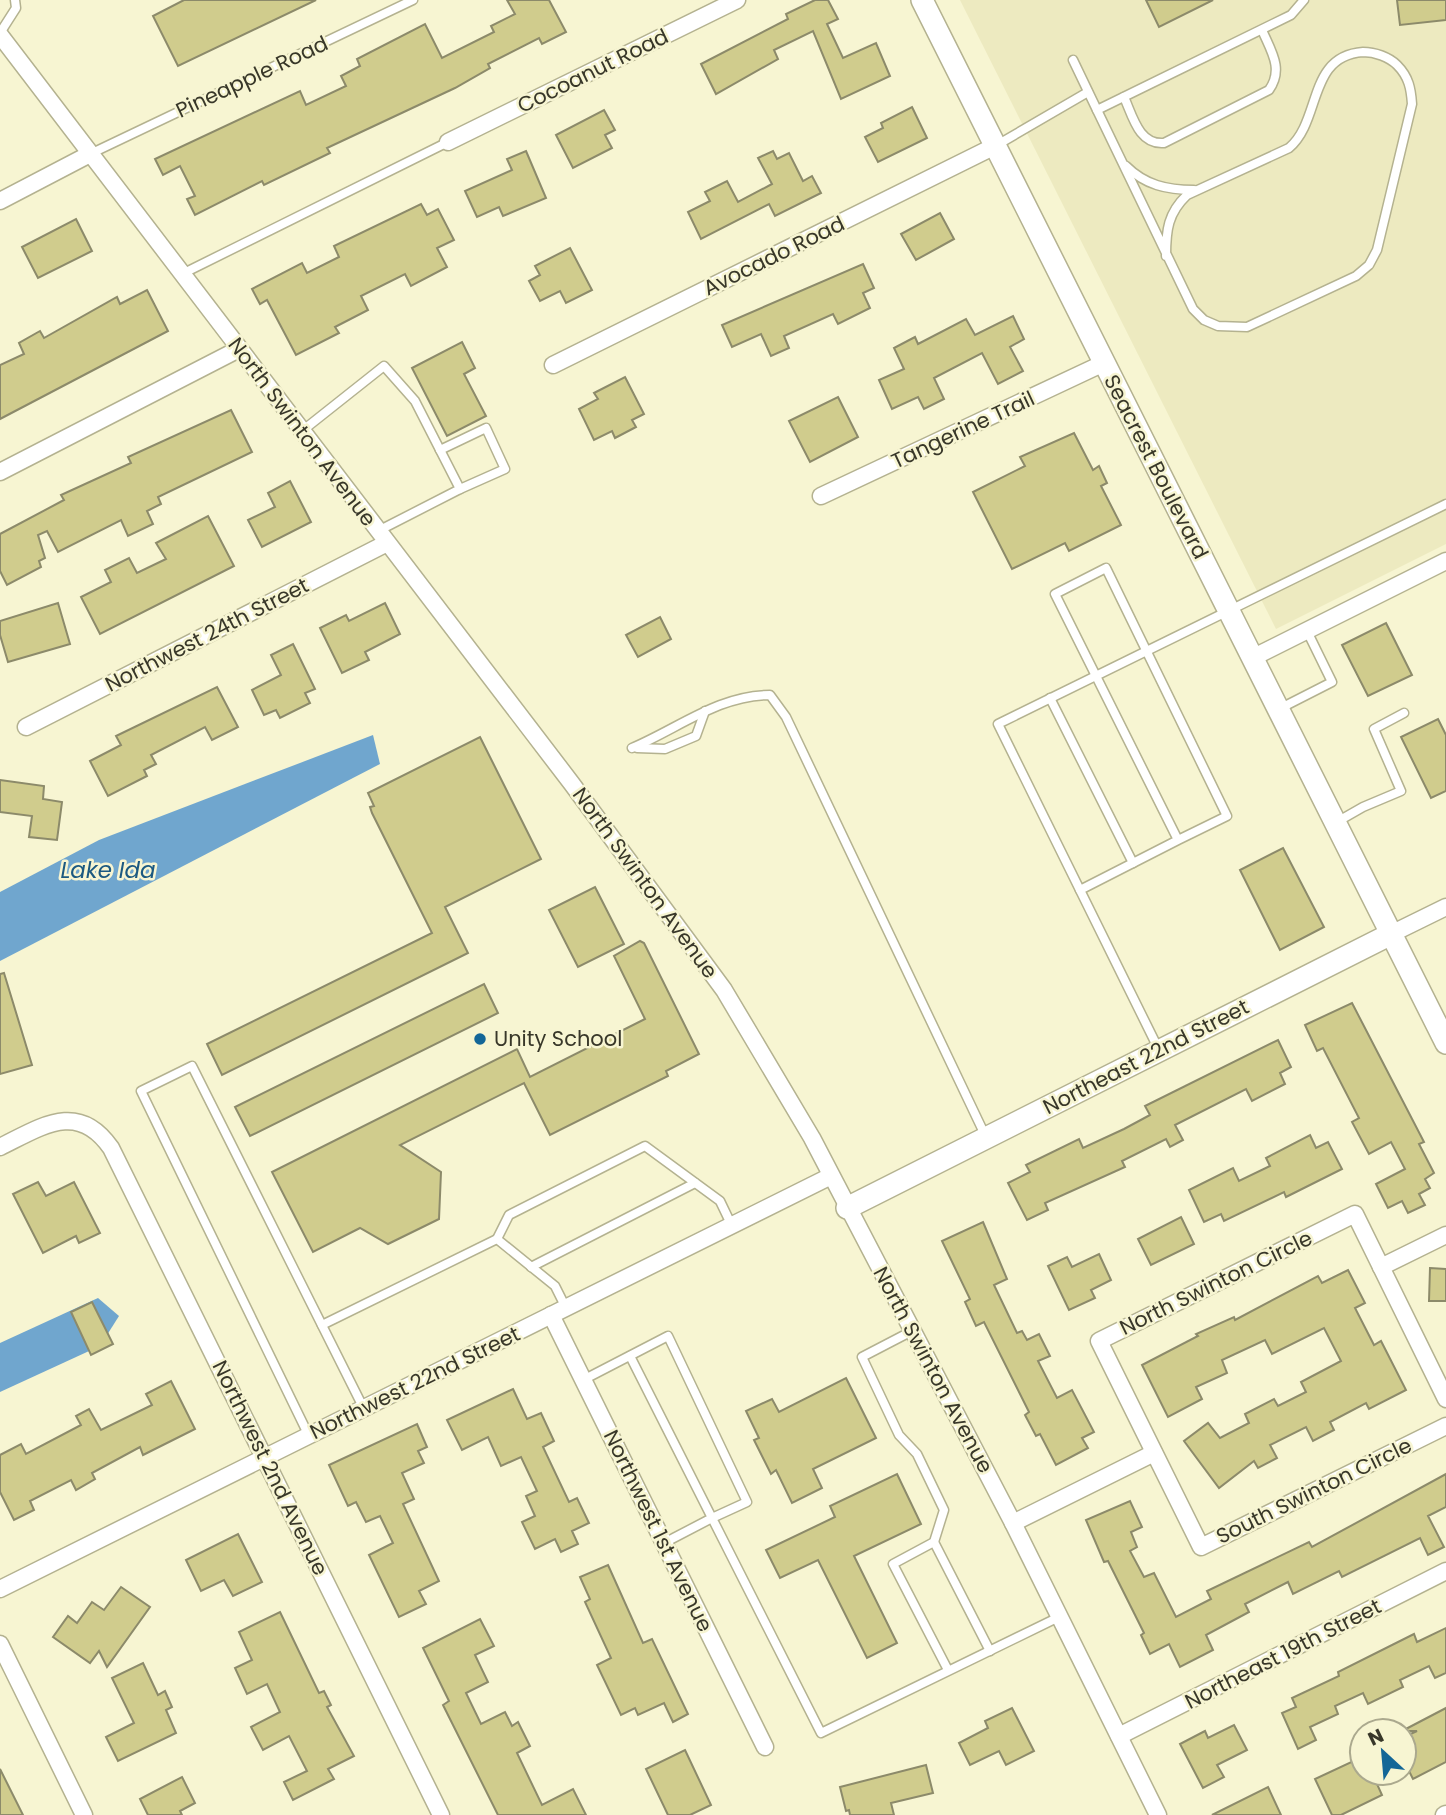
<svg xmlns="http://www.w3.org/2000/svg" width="1446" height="1815" font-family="Poppins,sans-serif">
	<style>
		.built { fill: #edeac0 }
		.water { fill: #70a6ce }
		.building { fill: #d0cc8d; stroke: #8c8a6a; stroke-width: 2 }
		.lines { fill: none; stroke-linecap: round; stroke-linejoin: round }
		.service-casing { stroke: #b4b290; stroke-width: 11 }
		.minor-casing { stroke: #b4b290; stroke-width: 19 }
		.tertiary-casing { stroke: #b4b290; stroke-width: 24 }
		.service { stroke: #fff; stroke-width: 8 }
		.minor { stroke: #fff; stroke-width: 16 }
		.tertiary { stroke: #fff; stroke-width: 21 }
		.poi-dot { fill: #136697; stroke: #f7f5d2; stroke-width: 2.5 }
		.labels { text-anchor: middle; stroke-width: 5; stroke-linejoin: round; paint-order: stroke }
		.street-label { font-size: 21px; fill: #383729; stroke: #f7f5d2 }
		.poi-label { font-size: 21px; fill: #383729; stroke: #f7f5d2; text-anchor: start }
		.water-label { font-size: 23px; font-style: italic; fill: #1b5981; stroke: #f7f5d2 }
	</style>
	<rect width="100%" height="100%" fill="#f7f5d2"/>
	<path class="built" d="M960 0H1446V544L1276 629Z"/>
	<g class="water">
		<path d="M373 735 380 764 0 961V892L99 840Z"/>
		<path d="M98 1298 119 1316 100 1346 0 1392V1343Z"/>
	</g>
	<g class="building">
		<path d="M184 0H316L178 66 153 16Z"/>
		<path d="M507 0H549L566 32 542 44 539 38 488 64 490 68 455 88 327 148 330 153 264 185 262 181 195 215 187 199 195 196 180 166 163 175 155 159 300 91 306 105 346 86 341 76 360 66 357 59 425 24 442 58 494 32 491 26 515 14Z"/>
		<path d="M815 0H828L838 19 827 24 843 58 876 43 890 76 841 99 813 31 774 50 778 59 716 94 701 64 788 19 786 14Z"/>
		<path d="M1146 0H1213L1159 27Z"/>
		<path d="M1397 0H1446V20L1400 25Z"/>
		<path d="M912 107 927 138 878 162 865 137 883 128 881 123Z"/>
		<path d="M604 110 615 130 605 135 612 148 573 168 556 135Z"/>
		<path d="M526 151 546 198 503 216 499 207 477 217 465 191 512 170 507 159Z"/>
		<path d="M773 151 777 159 789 153 803 181 812 176 821 193 775 216 769 204 701 239 688 212 710 201 705 192 727 181 738 202 772 184 758 158Z"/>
		<path d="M421 204 427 215 438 209 454 240 437 248 447 267 411 286 405 274 361 296 368 310 335 327 339 333 296 355 267 300 260 304 252 289 302 263 307 273 339 257 334 246Z"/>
		<path d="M940 213 954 239 916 260 901 234Z"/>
		<path d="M76 219 92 251 38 278 22 247Z"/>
		<path d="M570 248 592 290 566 303 560 291 540 301 529 281 540 275 535 266Z"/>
		<path d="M863 264 874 288 863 293 870 308 838 324 833 314 784 336 789 348 771 356 761 334 732 347 722 325Z"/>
		<path d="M147 290 168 331 0 419V365L24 354 19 343 40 331 44 338 117 297 120 304Z"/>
		<path d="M1013 316 1024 339 1010 347 1023 371 998 384 982 353 934 378 944 399 924 409 918 397 892 409 879 380 904 369 894 348 915 337 918 344 966 319 975 335Z"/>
		<path d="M462 342 475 368 464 374 486 416 447 436 412 368Z"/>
		<path d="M625 377 644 414 632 420 636 427 615 438 612 431 594 440 579 409 598 399 594 393Z"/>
		<path d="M838 397 858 437 810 462 789 421Z"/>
		<path d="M231 410 252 452 158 497 161 504 147 511 153 524 128 536 121 520 58 552 47 531 38 535 45 558 39 561 41 567 7 585 0 571V534L64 500 61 495 131 463 128 457Z"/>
		<path d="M1074 433 1093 470 1099 466 1107 483 1101 486 1121 525 1069 551 1065 543 1012 569 973 492 1025 466 1020 457Z"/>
		<path d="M290 481 311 522 262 547 248 520 275 507 268 493Z"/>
		<path d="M208 516 234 566 100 634 81 597 111 582 105 570 129 558 137 573 166 559 156 543Z"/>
		<path d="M58 603 70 644 8 662 0 635V621Z"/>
		<path d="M385 603 400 634 365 652 369 660 342 673 320 628 346 615 349 621Z"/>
		<path d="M660 617 671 639 638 657 626 635Z"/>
		<path d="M1386 623 1412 675 1368 696 1342 645Z"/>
		<path d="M293 644 315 689 305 693 310 703 280 718 276 710 264 715 252 690 281 675 271 655Z"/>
		<path d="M217 687 238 727 212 740 205 727 151 755 156 764 144 770 147 776 108 796 90 761 121 745 116 736Z"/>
		<path d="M1438 719 1446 735V791L1431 798 1401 737Z"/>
		<path d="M480 737 541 859 445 907 468 953 222 1075 207 1044 432 933 372 813 370 807 374 806 368 793Z"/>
		<path d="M0 780 44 786 43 799 62 802 57 840 29 837 32 816 0 812Z"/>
		<path d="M1283 848 1324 927 1280 950 1240 870Z"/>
		<path d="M595 887 624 944 578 967 549 910Z"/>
		<path d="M640 941 644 943 699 1054 666 1071 668 1076 550 1135 524 1083 400 1145 441 1172 439 1219 388 1244 360 1228 313 1252 272 1172 517 1049 530 1077 645 1019 614 956Z"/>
		<path d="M4 973 32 1065 0 1074V974Z"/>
		<path d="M484 984 498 1013 250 1136 235 1107Z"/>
		<path d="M1352 1003 1424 1142 1419 1144 1434 1173 1425 1179 1430 1188 1419 1194 1425 1205 1408 1213 1402 1201 1388 1208 1376 1184 1405 1169 1391 1142 1369 1154 1352 1122 1359 1118 1323 1048 1317 1051 1305 1025Z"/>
		<path d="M1278 1040 1291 1067 1280 1073 1285 1084 1252 1101 1246 1089 1175 1125 1183 1140 1170 1147 1166 1139 1122 1161 1125 1167 1045 1203 1048 1210 1027 1220 1008 1183 1030 1172 1026 1165 1079 1139 1083 1148 1124 1129 1150 1115 1145 1106Z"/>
		<path d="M1310 1135 1316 1148 1328 1142 1342 1169 1286 1197 1284 1192 1224 1221 1221 1214 1204 1222 1189 1190 1233 1168 1239 1181 1270 1166 1266 1158Z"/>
		<path d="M38 1182 46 1196 74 1182 100 1233 79 1243 76 1236 43 1253 13 1194Z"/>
		<path d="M1181 1217 1194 1244 1151 1265 1138 1239Z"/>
		<path d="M983 1222 1007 1279 994 1285 1017 1333 1022 1331 1027 1340 1039 1334 1050 1356 1038 1361 1057 1398 1072 1390 1094 1432 1082 1438 1088 1448 1056 1465 1040 1434 1036 1436 1025 1415 1029 1412 984 1322 976 1326 965 1302 970 1299 942 1241Z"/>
		<path d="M1099 1254 1111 1280 1091 1290 1095 1298 1069 1310 1048 1266 1067 1257 1072 1267Z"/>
		<path d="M1430 1268 1446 1269V1301H1429Z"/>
		<path d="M1348 1270 1365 1303 1355 1308 1374 1345 1381 1341 1406 1390 1369 1409 1366 1403 1330 1422 1334 1430 1313 1441 1306 1427 1270 1445 1277 1458 1258 1468 1254 1461 1219 1488 1184 1441 1208 1423 1220 1438 1249 1423 1245 1414 1274 1399 1278 1406 1306 1392 1301 1382 1341 1361 1324 1328 1272 1354 1265 1340 1222 1360 1227 1373 1196 1387 1202 1399 1168 1417 1142 1365 1198 1336 1196 1334 1234 1317 1235 1320 1318 1276 1322 1283Z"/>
		<path d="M92 1302 113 1344 91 1355 71 1312Z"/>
		<path d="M846 1378 876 1438 813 1469 822 1488 792 1503 776 1470 771 1474 754 1440 759 1438 746 1411 772 1399 779 1412Z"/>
		<path d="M171 1381 195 1429 143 1455 140 1447 92 1473 95 1479 76 1490 71 1480 30 1501 34 1510 14 1520 0 1492V1455L21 1444 26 1454 81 1425 76 1416 89 1409 101 1430 152 1405 146 1394Z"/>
		<path d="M513 1389 527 1419 541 1413 554 1441 543 1447 569 1502 577 1498 589 1523 572 1531 578 1544 561 1552 555 1539 535 1549 522 1522 535 1516 526 1496 537 1491 521 1457 501 1466 488 1437 462 1450 447 1420Z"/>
		<path d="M417 1424 427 1447 418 1451 424 1463 402 1473 414 1499 403 1504 439 1581 419 1591 426 1604 399 1617 369 1555 393 1543 380 1516 366 1522 356 1502 348 1506 329 1465Z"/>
		<path d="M897 1474 921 1524 854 1556 897 1643 867 1658 818 1560 780 1578 766 1550 835 1517 830 1506Z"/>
		<path d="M1446 1474V1507L1428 1516 1444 1547 1428 1555 1420 1538 1342 1577 1339 1571 1293 1594 1288 1582 1245 1604 1249 1612 1206 1635 1213 1650 1180 1667 1169 1644 1150 1654 1141 1635 1144 1633 1108 1561 1104 1562 1086 1520 1130 1501 1142 1527 1131 1532 1137 1547 1130 1551 1144 1577 1154 1573 1176 1617 1211 1599 1207 1591 1309 1542 1312 1547Z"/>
		<path d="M238 1534 262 1582 233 1596 224 1580 201 1591 186 1560Z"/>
		<path d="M608 1565 643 1643 652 1639 688 1714 673 1722 664 1703 638 1715 635 1708 621 1715 597 1665 611 1658 585 1602 590 1599 580 1577Z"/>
		<path d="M121 1587 150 1607 107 1667 99 1651 90 1663 53 1637 68 1616 77 1623 92 1602 104 1610Z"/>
		<path d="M280 1612 319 1693 324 1691 331 1705 327 1707 354 1756 328 1769 334 1779 293 1800 284 1782 307 1771 289 1736 263 1750 251 1727 280 1712 267 1684 247 1694 235 1668 252 1660 239 1632Z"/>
		<path d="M480 1619 494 1646 475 1655 488 1682 466 1693 481 1724 505 1712 512 1726 518 1722 530 1746 517 1753 542 1805 573 1789 586 1815H498L443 1705 449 1701 423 1648Z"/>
		<path d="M1446 1628V1673L1435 1678 1429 1666 1400 1680 1403 1687 1368 1704 1363 1693 1335 1706 1338 1714 1310 1727 1316 1740 1298 1749 1282 1713 1296 1707 1292 1698 1339 1676 1338 1672 1414 1634 1417 1642Z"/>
		<path d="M143 1663 158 1695 165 1691 172 1707 166 1710 176 1733 118 1761 106 1737 134 1723 112 1678Z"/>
		<path d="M1012 1708 1034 1751 1006 1765 999 1751 970 1765 959 1743 988 1728 985 1721Z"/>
		<path d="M1446 1708V1762L1413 1779 1404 1761V1737L1417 1731H1402Z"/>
		<path d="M1234 1725 1247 1750 1217 1765 1224 1777 1203 1788 1180 1744 1205 1731 1208 1738Z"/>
		<path d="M685 1750 711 1805 690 1815H668L646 1769Z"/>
		<path d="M1362 1757V1773H1372L1382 1795 1341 1815H1332L1315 1779Z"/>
		<path d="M926 1765 933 1793 891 1803 894 1815H850L849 1810 846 1811 840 1787Z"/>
		<path d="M0 1769 23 1815H0Z"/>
		<path d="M182 1777 195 1803 180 1811 182 1815H148L140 1799Z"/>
		<path d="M1268 1787 1281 1815H1212Z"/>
	</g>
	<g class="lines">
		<g class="service-casing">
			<g id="service">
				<path d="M0 33 16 8 15 0"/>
				<path d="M1073 60 1097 110 1291 15 1304 0"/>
				<path d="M1124 97C1133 117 1139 145 1164 143L1269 90C1284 69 1271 51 1262 30"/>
				<path d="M1097 110 1193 309 1204 320 1218 326 1247 327 1356 276 1369 265 1377 250 1412 104C1411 89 1409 77 1397 65 1389 57 1375 52 1363 52 1307 56 1322 120 1289 148L1187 195C1168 213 1166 230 1166 256"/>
				<path d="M997 145 1088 92"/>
				<path d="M90 154 413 0"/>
				<path d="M1126 166C1145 185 1167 190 1194 190"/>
				<path d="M182 274 448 142"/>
				<path d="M302 431 384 366 415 401 460 489 378 531"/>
				<path d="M440 450 486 428 505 469 460 489"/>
				<path d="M1050 698 1133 863"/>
				<path d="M1279 709 1332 682 1307 631"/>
				<path d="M632 748C679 728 719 695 770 695L786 717 985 1135"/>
				<path d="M637 748 665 749 696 736 705 711"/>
				<path d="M1335 823 1363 807 1401 791 1374 729 1404 713"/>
				<path d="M1080 890 1178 840 1055 594 1106 568 1227 816 1178 840"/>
				<path d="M1158 1048 998 724 1446 504"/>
				<path d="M497 1239 509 1215 645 1146 720 1201 732 1226"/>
				<path d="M531 1267 695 1183"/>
				<path d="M322 1325 497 1239 555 1286 566 1308"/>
				<path d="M912 1331 862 1357 899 1435 917 1454 944 1510 934 1542 893 1564 948 1670"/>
				<path d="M630 1356 712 1518 664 1543"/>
				<path d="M583 1380 668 1336 747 1502 712 1518 821 1733 1061 1616"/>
				<path d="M309 1436 141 1091 192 1066 364 1409"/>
				<path d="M934 1542 990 1651"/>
			</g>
		</g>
		<g class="minor-casing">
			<g id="minor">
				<path d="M0 35 572 784 724 990 812 1138 1013 1523 1158 1815"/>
				<path d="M448 142 737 0"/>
				<path d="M0 201 90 154"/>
				<path d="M553 365 995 146"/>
				<path d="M0 472 239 349"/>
				<path d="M821 496 1104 363"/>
				<path d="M1252 658 1446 561"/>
				<path d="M26 727 387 543"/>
				<path d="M1391 934 1446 907"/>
				<path d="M0 1147C41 1127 78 1100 111 1148L441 1815"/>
				<path d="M1381 1267 1446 1235"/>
				<path d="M551 1315 765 1747"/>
				<path d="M1446 1399 1355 1214 1099 1341 1201 1547 1446 1426"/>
				<path d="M1013 1523 1154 1453"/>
				<path d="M0 1589 831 1176"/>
				<path d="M0 1644 84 1815"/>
				<path d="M1119 1736 1446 1571"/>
				<path d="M1444 1815 1446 1814"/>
			</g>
		</g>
		<g class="tertiary-casing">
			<g id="tertiary">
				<path d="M922 0 1446 1043"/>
				<path d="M847 1208 1391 934"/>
			</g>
		</g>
		<use href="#service" class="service"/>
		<use href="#minor" class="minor"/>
		<use href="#tertiary" class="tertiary"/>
	</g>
	<circle class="poi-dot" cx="480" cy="1039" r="7"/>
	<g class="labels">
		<g class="street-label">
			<text transform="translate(593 71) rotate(-26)" y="7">Cocoanut Road</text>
			<text transform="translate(252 77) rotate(-25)" y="7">Pineapple Road</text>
			<text transform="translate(774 256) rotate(-26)" y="7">Avocado Road</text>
			<text transform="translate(963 430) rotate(-25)" y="7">Tangerine Trail</text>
			<text transform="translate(302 432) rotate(53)" y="7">North Swinton Avenue</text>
			<text transform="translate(1156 467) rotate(63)" y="7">Seacrest Boulevard</text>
			<text transform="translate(207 635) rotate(-27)" y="7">Northwest 24th Street</text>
			<text transform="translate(645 883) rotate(54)" y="7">North Swinton Avenue</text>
			<text transform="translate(1146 1057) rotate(-27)" y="7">Northeast 22nd Street</text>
			<text transform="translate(1216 1283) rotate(-26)" y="7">North Swinton Circle</text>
			<text transform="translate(933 1370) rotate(62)" y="7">North Swinton Avenue</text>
			<text transform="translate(415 1383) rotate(-26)" y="7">Northwest 22nd Street</text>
			<text transform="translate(270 1468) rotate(64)" y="7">Northwest 2nd Avenue</text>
			<text transform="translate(1314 1491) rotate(-26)" y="7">South Swinton Circle</text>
			<text transform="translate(658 1531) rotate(64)" y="7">Northwest 1st Avenue</text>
			<text transform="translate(1283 1654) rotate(-27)" y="7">Northeast 19th Street</text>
		</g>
		<g class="poi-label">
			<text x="494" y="1046">Unity School</text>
		</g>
		<g class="water-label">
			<text x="108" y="878">Lake Ida</text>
		</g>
	</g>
	<g transform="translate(1383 1752) rotate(334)"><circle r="33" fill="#f7f5d2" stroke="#aba98e" stroke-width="2"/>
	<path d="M0-5L12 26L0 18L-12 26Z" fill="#136697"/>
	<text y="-10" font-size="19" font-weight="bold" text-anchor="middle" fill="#383729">N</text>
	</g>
</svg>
